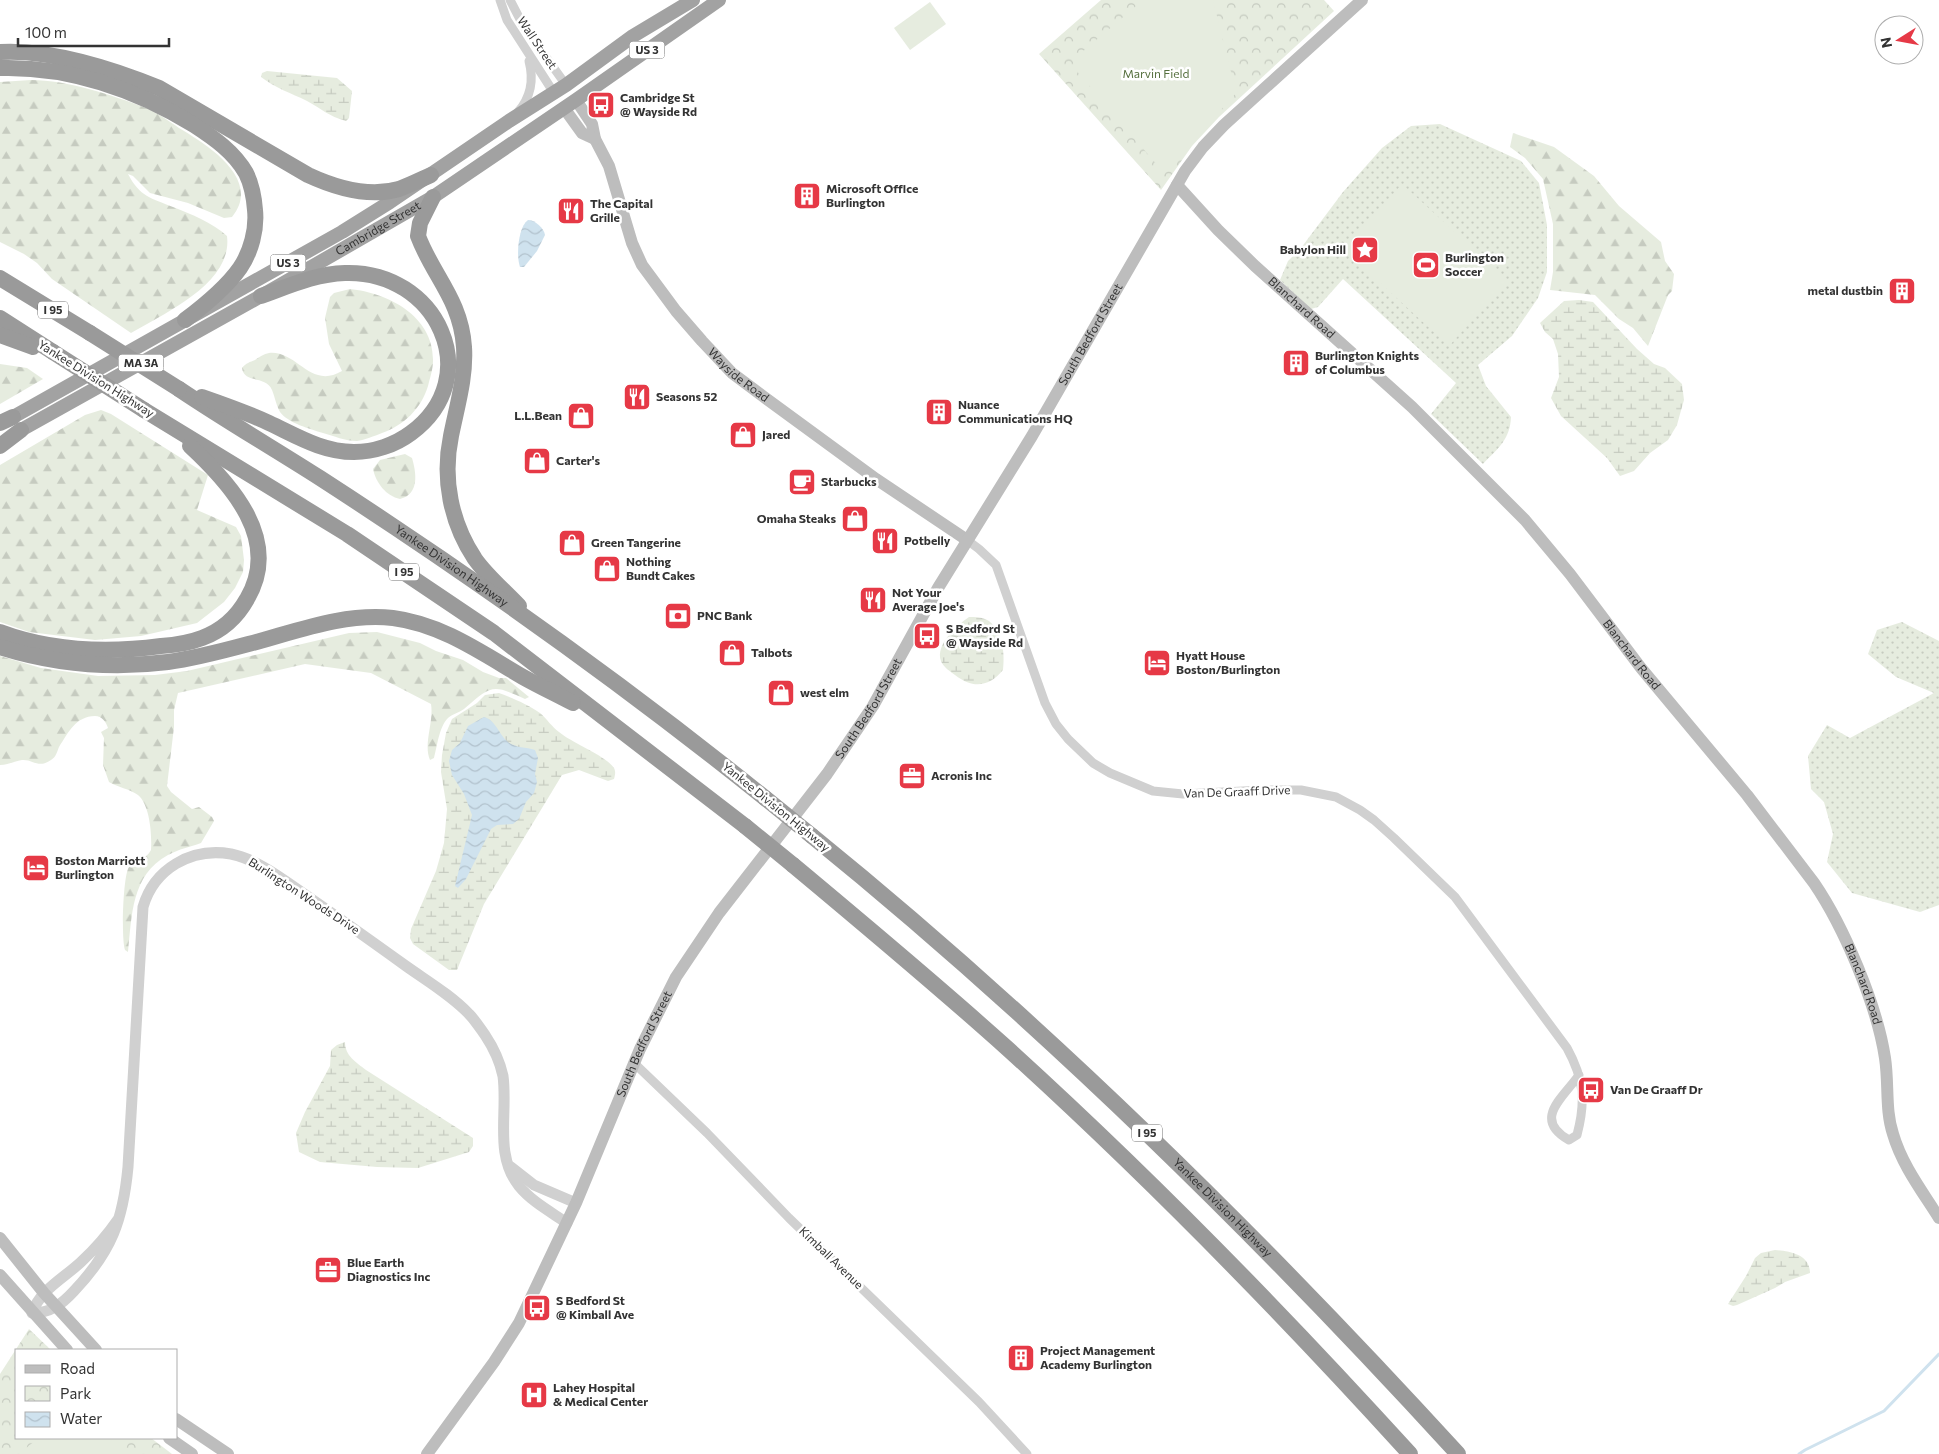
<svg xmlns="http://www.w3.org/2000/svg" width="1939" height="1454" font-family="Commissioner,sans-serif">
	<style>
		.grass { fill: url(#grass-dots) }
		.forest { fill: url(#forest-firs) }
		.wetland { fill: url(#wetland-marsh) }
		.park { fill: url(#park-crowns) }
		.pitch { fill: #e6ecdf }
		.water { fill: url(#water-waves) }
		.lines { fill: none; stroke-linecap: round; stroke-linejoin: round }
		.stream { stroke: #cfe2ee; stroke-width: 3 }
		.minor { stroke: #d0d0d0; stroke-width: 9 }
		.tertiary { stroke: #d0d0d0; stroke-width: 11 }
		.secondary { stroke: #bdbdbd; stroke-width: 12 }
		.trunk { stroke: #a2a2a2; stroke-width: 14 }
		.motorway { stroke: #9a9a9a; stroke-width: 16 }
		.motorway-bridge { stroke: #9a9a9a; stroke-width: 16 }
		.labels { text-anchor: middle; stroke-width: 5; stroke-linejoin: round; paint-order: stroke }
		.shield { fill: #fff; stroke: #707070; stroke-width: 1 }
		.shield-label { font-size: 11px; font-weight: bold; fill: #333 }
		.street-label { font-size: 12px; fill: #333; stroke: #fff }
		.park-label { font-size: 12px; fill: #56703f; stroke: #fff }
		.poi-label { font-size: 12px; font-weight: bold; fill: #333; stroke: #fff; text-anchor: start }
	</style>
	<defs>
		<pattern id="grass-dots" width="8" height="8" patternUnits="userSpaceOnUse" patternTransform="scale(1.25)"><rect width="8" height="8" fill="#e6ecdf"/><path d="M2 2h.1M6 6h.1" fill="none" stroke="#c6cbc0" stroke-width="1.8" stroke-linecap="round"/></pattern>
		<pattern id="forest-firs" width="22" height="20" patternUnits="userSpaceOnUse" patternTransform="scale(1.25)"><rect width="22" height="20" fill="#e6ecdf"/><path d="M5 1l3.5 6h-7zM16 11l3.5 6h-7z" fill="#c6cbc0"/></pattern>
		<pattern id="wetland-marsh" width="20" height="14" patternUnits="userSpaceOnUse" patternTransform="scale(1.25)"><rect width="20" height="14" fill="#e6ecdf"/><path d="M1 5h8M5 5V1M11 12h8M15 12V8" fill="none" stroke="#c6cbc0"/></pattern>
		<pattern id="park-crowns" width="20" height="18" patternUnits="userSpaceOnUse" patternTransform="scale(1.25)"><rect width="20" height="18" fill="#e6ecdf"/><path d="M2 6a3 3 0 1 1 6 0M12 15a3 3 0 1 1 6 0" fill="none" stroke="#c6cbc0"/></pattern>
		<pattern id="water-waves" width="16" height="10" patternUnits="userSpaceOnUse" patternTransform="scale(1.25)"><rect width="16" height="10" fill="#cfe2ee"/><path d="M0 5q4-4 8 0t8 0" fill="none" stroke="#b2c2cd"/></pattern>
	</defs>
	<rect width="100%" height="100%" fill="#fff"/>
	<g class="grass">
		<path d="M1440 124 1521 161 1539 183 1547 225V272L1538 298 1512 336 1478 365 1486 386 1511 417C1510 440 1498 448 1483 464L1431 414 1456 383 1343 279 1318 307 1311 309 1280 280 1288 261 1301 248 1343 192 1382 148 1411 126Z"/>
		<path d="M1902 622 1939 641V905L1920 912 1852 893 1827 862 1833 834 1824 802 1811 789 1808 756 1827 725 1850 738 1934 693 1896 677 1868 654 1877 630Z"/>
	</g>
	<g class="forest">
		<path d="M31 80C68 80 112 95 146 108 158 113 169 121 179 128 206 144 263 179 232 217L224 218 188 203 150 193 133 176 128 174C140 197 151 198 173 207 191 214 213 223 227 236 233 283 165 313 131 333L52 279 37 263 24 254 0 242V82Z"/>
		<path d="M1513 133 1554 147 1594 176 1619 206 1661 242 1665 261 1674 274 1672 291 1668 295 1648 346 1633 328 1619 319 1595 295 1550 290 1553 272V224L1543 179 1525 158 1510 147Z"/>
		<path d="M350 289C388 293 434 316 433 361 433 369 430 378 428 386 421 409 404 425 382 433 374 436 365 440 357 441 345 441 334 436 323 433 310 429 288 423 280 412 276 405 275 397 272 390 266 375 244 384 242 368 246 363 250 362 255 360 259 357 264 354 269 353 297 350 310 390 342 371L329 344 325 318 330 297 334 293Z"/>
		<path d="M0 364 27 368 43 379 0 404Z"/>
		<path d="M101 410 111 414 208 475 197 510 236 527 241 536 244 560 243 572 235 588 224 602 197 623 141 636 95 640 29 632 3 623 0 622V465L85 415Z"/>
		<path d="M405 454 412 458C416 472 420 494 400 499 386 496 376 483 373 469L380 460Z"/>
		<path d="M377 632 420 643 436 651 463 660 483 672 499 678H506L529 697 525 699C492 684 492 685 464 709 459 713 452 714 448 718 439 727 437 747 434 758L430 760C423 744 434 722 431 704L371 673 305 664 178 693 174 710V727L167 786 171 792 192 809 199 807 212 817 214 821 201 843C190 847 179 849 168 855 131 875 132 916 128 952L125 950C121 939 123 875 129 867 136 859 146 860 151 850 152 835 150 805 138 795 130 789 117 787 109 782L103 765 104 738 101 732 108 728C106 722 102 716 95 716 76 716 68 733 59 747 57 752 56 757 51 760 38 769 33 759 22 760 15 761 8 765 0 765V656L41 668 98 676 155 675 187 671 349 633Z"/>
	</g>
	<g class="wetland">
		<path d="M267 71 337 78 352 91 349 118 346 121C328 116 322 109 307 101 291 93 275 88 261 77L262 73Z"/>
		<path d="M1579 300 1593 302 1637 349 1654 364 1665 368 1682 384 1684 400 1680 414 1677 425 1668 440 1650 453 1634 471 1620 476 1607 458 1561 416 1551 398 1559 377 1558 354 1553 339 1545 332 1540 323 1564 301Z"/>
		<path d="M969 617C975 617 983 617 989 621 1003 632 1005 654 1003 670 989 687 973 689 955 675 951 672 943 667 941 661 935 645 957 625 969 617Z"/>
		<path d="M499 693C513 698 529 705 540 713 547 719 552 727 559 732 572 743 605 755 614 768 616 772 615 775 614 779L608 781 579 770 562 775 484 904 457 970H449L413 944 410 938 411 929 436 871 444 843 447 809 441 772 442 755 446 733 452 719 477 703 485 695Z"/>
		<path d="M345 1042C345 1056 356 1062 366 1070L473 1138V1146L469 1152 418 1168 377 1167 320 1162 299 1152 296 1133 305 1112 330 1066 331 1050 337 1045Z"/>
		<path d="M1775 1250C1789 1251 1810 1254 1810 1273L1785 1282 1775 1288 1737 1305 1733 1306 1728 1304 1746 1276 1755 1258 1761 1253Z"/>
	</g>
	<g class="park">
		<path d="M1101 0H1324L1334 11 1219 117 1192 146 1161 190 1039 54Z"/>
		<path d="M29 1329 51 1350H16V1438H151L172 1454H0V1374Z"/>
	</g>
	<g class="pitch">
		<path d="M1143 0H1213L1230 69 1238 91 1164 173 1074 68V59Z"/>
		<path d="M930 2 946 24 910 50 894 28Z"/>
		<path d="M1402 184 1508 280 1449 346 1344 250Z"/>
		<path d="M38 1438H108L123 1449 126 1454H21L24 1450Z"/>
	</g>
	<g class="water">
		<path d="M528 220C535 220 544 228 545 235L537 251 524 267H520C516 256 518 227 528 220Z"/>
		<path d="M484 717C496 720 499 735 508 742 516 748 526 747 535 750L538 758 535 774 537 782 534 793 526 802 519 819 513 824 497 825 491 829 466 879 458 888 455 886 472 815 464 794 452 775 449 761 452 750 460 743 468 726Z"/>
	</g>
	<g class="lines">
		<path class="stream" d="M1799 1454 1805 1450 1884 1411 1939 1354"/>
		<g class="minor">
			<path d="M500 0 507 20 554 93"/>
			<path d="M510 0 523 25 566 85"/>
			<path d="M518 112C531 97 534 80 529 61"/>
			<path d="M967 540 979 549 996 565 1045 703 1056 724 1068 739 1093 763 1110 773 1153 791 1183 794 1263 790H1301L1336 797 1360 810 1374 820 1394 838 1455 897 1567 1048C1584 1079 1586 1101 1577 1135L1569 1140C1532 1119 1563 1098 1579 1075"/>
			<path d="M634 1063 707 1133 789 1218 979 1402 1027 1454"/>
		</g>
		<g class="tertiary">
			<path d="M511 1167 534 1185 576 1203"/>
			<path d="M119 1218C108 1234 95 1249 81 1262 64 1278 40 1290 32 1313 51 1313 62 1304 74 1291 112 1251 123 1220 128 1167L143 907C154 869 191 847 231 854 260 860 286 882 310 898 342 920 374 943 406 966 427 981 451 995 469 1014 475 1020 480 1028 485 1035 493 1047 500 1062 503 1076 508 1113 494 1155 519 1186 532 1202 551 1212 567 1223"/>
		</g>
		<g class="secondary">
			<path id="s1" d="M576 100 592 124 595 139 609 166 632 243 642 265 676 311 702 341 732 373 764 397 876 479 967 540"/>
			<path d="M564 108 582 133 595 139"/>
			<path id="s2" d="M1177 185 1218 230 1255 266 1412 407 1525 520 1570 574 1641 668 1747 795 1814 883C1844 927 1877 1005 1885 1058 1889 1084 1885 1110 1893 1134 1902 1165 1922 1191 1939 1218"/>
			<path d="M0 1238 44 1293 96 1350"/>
			<path d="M0 1275 67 1350"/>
			<path d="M176 1419 228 1454"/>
			<path d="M169 1438 192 1454"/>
			<path id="s3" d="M427 1454 494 1362 519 1323 576 1203 640 1049 676 977 719 913 827 774 873 706 938 588 1032 436 1185 171 1203 147 1224 125 1362 0"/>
		</g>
		<g class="trunk">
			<path d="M13 417 342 232 390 202 509 121 566 85 633 36 693 0"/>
			<path id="s4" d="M21 430 261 296 433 197 576 100 719 0"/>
		</g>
		<g class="motorway">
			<path d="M0 52C50 49 113 69 159 88L308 175C336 188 368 198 399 189 410 185 420 180 431 175"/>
			<path d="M0 68C68 66 136 89 194 125 214 138 234 152 246 173 252 185 254 197 255 210 257 229 251 252 240 268 226 288 205 305 185 320"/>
			<path d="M433 197 420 223 418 236C433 276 461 300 464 347 466 377 457 406 451 436 442 479 451 523 475 559 487 576 505 591 519 606"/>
			<path d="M0 278 90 333"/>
			<path d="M0 318 53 352"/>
			<path d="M0 335 33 347"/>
			<path id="s5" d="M179 389C225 420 273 448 320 478 473 577 623 684 765 798"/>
			<path d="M202 397C225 405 248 413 269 423 297 436 322 452 354 452 374 452 395 445 411 433 487 377 437 270 345 273 315 274 289 286 261 296"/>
			<path d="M144 410 347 534 494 633 745 826"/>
			<path d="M0 423 13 417"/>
			<path d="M0 446 21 430"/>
			<path d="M0 632C51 651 108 653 161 646 175 645 189 643 202 638 221 631 237 617 247 599 282 540 231 484 190 446"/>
			<path d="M0 647C54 664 112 669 168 662 199 658 230 649 260 641 303 629 347 613 393 618 441 624 482 653 523 677 539 686 556 694 573 703"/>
			<path id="s6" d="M812 836C1044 1024 1257 1234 1458 1454"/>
			<path d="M793 865C865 925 938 986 1008 1049 1149 1177 1282 1313 1410 1454"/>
		</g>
		<g class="motorway-bridge">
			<path d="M90 333 179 389"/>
			<path d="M53 352 144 410"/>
			<path d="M765 798 812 836"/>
			<path d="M745 826 793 865"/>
		</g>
	</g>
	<defs>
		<g id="bus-square" transform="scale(1.4375)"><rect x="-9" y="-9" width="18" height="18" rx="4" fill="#e63946" stroke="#fff"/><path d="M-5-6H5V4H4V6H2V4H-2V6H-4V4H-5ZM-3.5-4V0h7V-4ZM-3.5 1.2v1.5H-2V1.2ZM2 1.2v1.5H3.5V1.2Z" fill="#fff"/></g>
		<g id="building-square" transform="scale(1.4375)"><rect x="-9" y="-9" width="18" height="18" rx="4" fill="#e63946" stroke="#fff"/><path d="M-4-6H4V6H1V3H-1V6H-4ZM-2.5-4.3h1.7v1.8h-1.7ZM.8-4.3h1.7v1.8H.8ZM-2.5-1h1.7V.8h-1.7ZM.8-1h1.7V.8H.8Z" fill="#fff"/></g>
		<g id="restaurant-square" transform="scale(1.4375)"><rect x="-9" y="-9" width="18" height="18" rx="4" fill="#e63946" stroke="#fff"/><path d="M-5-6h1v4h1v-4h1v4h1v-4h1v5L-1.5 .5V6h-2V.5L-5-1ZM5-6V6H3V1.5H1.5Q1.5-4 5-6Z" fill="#fff"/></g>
		<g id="sight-square" transform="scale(1.4375)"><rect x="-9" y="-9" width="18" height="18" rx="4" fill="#e63946" stroke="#fff"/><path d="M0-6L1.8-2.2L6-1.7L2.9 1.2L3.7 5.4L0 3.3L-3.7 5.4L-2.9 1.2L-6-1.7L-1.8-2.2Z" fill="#fff"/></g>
		<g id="stadium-square" transform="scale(1.4375)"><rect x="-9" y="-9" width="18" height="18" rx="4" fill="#e63946" stroke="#fff"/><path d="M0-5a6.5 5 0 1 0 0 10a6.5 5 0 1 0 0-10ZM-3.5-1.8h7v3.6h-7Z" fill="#fff"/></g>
		<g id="shop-square" transform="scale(1.4375)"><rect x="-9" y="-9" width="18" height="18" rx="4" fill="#e63946" stroke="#fff"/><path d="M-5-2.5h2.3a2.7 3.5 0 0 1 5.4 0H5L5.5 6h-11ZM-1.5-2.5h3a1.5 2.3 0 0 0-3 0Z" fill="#fff"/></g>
		<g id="cafe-square" transform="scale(1.4375)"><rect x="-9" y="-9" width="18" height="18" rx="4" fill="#e63946" stroke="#fff"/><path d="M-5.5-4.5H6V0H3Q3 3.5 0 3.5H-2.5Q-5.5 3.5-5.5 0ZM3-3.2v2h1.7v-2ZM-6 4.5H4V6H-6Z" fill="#fff"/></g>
		<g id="bank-square" transform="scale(1.4375)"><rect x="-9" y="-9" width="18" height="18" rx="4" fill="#e63946" stroke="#fff"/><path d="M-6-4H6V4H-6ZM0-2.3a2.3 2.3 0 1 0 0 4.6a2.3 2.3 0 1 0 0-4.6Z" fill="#fff"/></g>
		<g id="hotel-square" transform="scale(1.4375)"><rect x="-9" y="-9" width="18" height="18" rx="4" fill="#e63946" stroke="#fff"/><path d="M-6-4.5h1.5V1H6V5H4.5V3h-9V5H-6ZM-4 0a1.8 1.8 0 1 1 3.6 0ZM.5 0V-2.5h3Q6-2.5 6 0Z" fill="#fff"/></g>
		<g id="office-square" transform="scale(1.4375)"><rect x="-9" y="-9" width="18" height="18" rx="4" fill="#e63946" stroke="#fff"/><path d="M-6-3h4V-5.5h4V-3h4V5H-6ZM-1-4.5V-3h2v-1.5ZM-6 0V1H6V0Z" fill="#fff"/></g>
		<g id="hospital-square" transform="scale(1.4375)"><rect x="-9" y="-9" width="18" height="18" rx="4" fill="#e63946" stroke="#fff"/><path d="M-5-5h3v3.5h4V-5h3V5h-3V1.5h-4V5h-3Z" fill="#fff"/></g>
	</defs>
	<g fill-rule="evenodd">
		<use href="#bus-square" x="601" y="105"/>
		<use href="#building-square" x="807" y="196"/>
		<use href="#restaurant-square" x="571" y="211"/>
		<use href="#sight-square" x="1365" y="250"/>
		<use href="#stadium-square" x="1426" y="265"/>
		<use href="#building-square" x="1902" y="291"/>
		<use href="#building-square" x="1296" y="363"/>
		<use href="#restaurant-square" x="637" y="397"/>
		<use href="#building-square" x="939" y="412"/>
		<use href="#shop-square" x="581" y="416"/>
		<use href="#shop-square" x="743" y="435"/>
		<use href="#shop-square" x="537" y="461"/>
		<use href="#cafe-square" x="802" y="482"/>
		<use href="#shop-square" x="855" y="519"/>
		<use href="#restaurant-square" x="885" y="541"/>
		<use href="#shop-square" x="572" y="543"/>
		<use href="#shop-square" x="607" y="569"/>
		<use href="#restaurant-square" x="873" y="600"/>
		<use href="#bank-square" x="678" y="616"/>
		<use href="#bus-square" x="927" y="636"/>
		<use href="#shop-square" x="732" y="653"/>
		<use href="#hotel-square" x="1157" y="663"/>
		<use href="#shop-square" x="781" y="693"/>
		<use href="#office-square" x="912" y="776"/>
		<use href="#hotel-square" x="36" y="868"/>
		<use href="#bus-square" x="1591" y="1090"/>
		<use href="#office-square" x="328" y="1270"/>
		<use href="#bus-square" x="537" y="1308"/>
		<use href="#building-square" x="1021" y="1358"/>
		<use href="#hospital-square" x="534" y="1395"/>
	</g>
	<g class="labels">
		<g class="shield">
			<rect x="629.5" y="41.5" width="35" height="17" rx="4"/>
			<rect x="270.5" y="254.5" width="35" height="17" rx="4"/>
			<rect x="38" y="301.5" width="30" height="17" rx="4"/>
			<rect x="118.5" y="354.5" width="45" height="17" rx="4"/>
			<rect x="389" y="563.5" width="30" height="17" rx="4"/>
			<rect x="1132" y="1124.5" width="30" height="17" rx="4"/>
		</g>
		<g class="shield-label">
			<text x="647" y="54">US 3</text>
			<text x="288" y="267">US 3</text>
			<text x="53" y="314">I 95</text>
			<text x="141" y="367">MA 3A</text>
			<text x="404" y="576">I 95</text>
			<text x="1147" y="1137">I 95</text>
		</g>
		<g class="street-label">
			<text transform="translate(537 43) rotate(56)" y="4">Wall Street</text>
			<text dy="4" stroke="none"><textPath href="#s4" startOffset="410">Cambridge Street</textPath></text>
			<text dy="4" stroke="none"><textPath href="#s2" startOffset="175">Blanchard Road</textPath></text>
			<text dy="4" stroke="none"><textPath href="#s3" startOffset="1306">South Bedford Street</textPath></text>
			<text dy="4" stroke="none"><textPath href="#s1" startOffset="326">Wayside Road</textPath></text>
			<text transform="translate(96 379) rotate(32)" y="4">Yankee Division Highway</text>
			<text dy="4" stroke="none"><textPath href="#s5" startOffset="325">Yankee Division Highway</textPath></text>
			<text dy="4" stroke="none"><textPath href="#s2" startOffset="655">Blanchard Road</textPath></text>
			<text dy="4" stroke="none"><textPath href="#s3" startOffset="871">South Bedford Street</textPath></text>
			<text transform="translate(1237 792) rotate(-2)" y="4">Van De Graaff Drive</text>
			<text transform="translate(776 807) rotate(39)" y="4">Yankee Division Highway</text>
			<text transform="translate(304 896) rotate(33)" y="4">Burlington Woods Drive</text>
			<text dy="4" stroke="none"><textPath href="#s2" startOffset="1060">Blanchard Road</textPath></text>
			<text dy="4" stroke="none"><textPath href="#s3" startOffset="466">South Bedford Street</textPath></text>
			<text dy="4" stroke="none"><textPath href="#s6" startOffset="554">Yankee Division Highway</textPath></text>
			<text transform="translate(831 1258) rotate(44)" y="4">Kimball Avenue</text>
		</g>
		<g class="park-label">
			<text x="1156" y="78">Marvin Field</text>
		</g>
		<g class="poi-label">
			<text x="620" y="102">Cambridge St<tspan x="620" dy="14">@ Wayside Rd</tspan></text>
			<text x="826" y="193">Microsoft Office<tspan x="826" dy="14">Burlington</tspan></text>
			<text x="590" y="208">The Capital<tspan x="590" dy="14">Grille</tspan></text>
			<text x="1346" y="254" text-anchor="end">Babylon Hill</text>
			<text x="1445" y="262">Burlington<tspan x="1445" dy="14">Soccer</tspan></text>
			<text x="1883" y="295" text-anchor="end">metal dustbin</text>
			<text x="1315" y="360">Burlington Knights<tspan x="1315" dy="14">of Columbus</tspan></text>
			<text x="656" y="401">Seasons 52</text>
			<text x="958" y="409">Nuance<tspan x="958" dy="14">Communications HQ</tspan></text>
			<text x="562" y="420" text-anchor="end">L.L.Bean</text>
			<text x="762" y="439">Jared</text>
			<text x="556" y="465">Carter's</text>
			<text x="821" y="486">Starbucks</text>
			<text x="836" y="523" text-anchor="end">Omaha Steaks</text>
			<text x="904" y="545">Potbelly</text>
			<text x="591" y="547">Green Tangerine</text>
			<text x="626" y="566">Nothing<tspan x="626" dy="14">Bundt Cakes</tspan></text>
			<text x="892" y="597">Not Your<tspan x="892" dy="14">Average Joe's</tspan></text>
			<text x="697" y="620">PNC Bank</text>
			<text x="946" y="633">S Bedford St<tspan x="946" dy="14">@ Wayside Rd</tspan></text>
			<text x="751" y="657">Talbots</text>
			<text x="1176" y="660">Hyatt House<tspan x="1176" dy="14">Boston/Burlington</tspan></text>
			<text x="800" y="697">west elm</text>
			<text x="931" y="780">Acronis Inc</text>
			<text x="55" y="865">Boston Marriott<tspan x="55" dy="14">Burlington</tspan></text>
			<text x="1610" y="1094">Van De Graaff Dr</text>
			<text x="347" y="1267">Blue Earth<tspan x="347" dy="14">Diagnostics Inc</tspan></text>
			<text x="556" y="1305">S Bedford St<tspan x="556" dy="14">@ Kimball Ave</tspan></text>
			<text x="1040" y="1355">Project Management<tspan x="1040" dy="14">Academy Burlington</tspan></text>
			<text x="553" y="1392">Lahey Hospital<tspan x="553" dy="14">&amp; Medical Center</tspan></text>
		</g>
	</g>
	<rect x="15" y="1349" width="162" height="90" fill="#ffffff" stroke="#adadad"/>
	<rect x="25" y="1365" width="25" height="8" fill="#bdbdbd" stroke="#adadad"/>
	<text x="60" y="1374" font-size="15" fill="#333333">Road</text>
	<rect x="25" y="1386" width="25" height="15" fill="url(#park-crowns)" stroke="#adadad"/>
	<text x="60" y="1399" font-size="15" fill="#333333">Park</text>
	<rect x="25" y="1412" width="25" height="15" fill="url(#water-waves)" stroke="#adadad"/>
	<text x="60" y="1424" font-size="15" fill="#333333">Water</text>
	<g transform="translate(1899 40) rotate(259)"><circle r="24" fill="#ffffff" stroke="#adadad"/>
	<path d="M0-4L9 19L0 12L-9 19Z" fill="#e63946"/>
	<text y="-8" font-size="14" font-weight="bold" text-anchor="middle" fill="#333333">N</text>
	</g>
	<path d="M18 38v8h151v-8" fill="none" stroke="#333333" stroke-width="2.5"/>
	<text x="25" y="38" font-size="15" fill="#333333" stroke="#ffffff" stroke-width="4" paint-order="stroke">100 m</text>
</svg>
